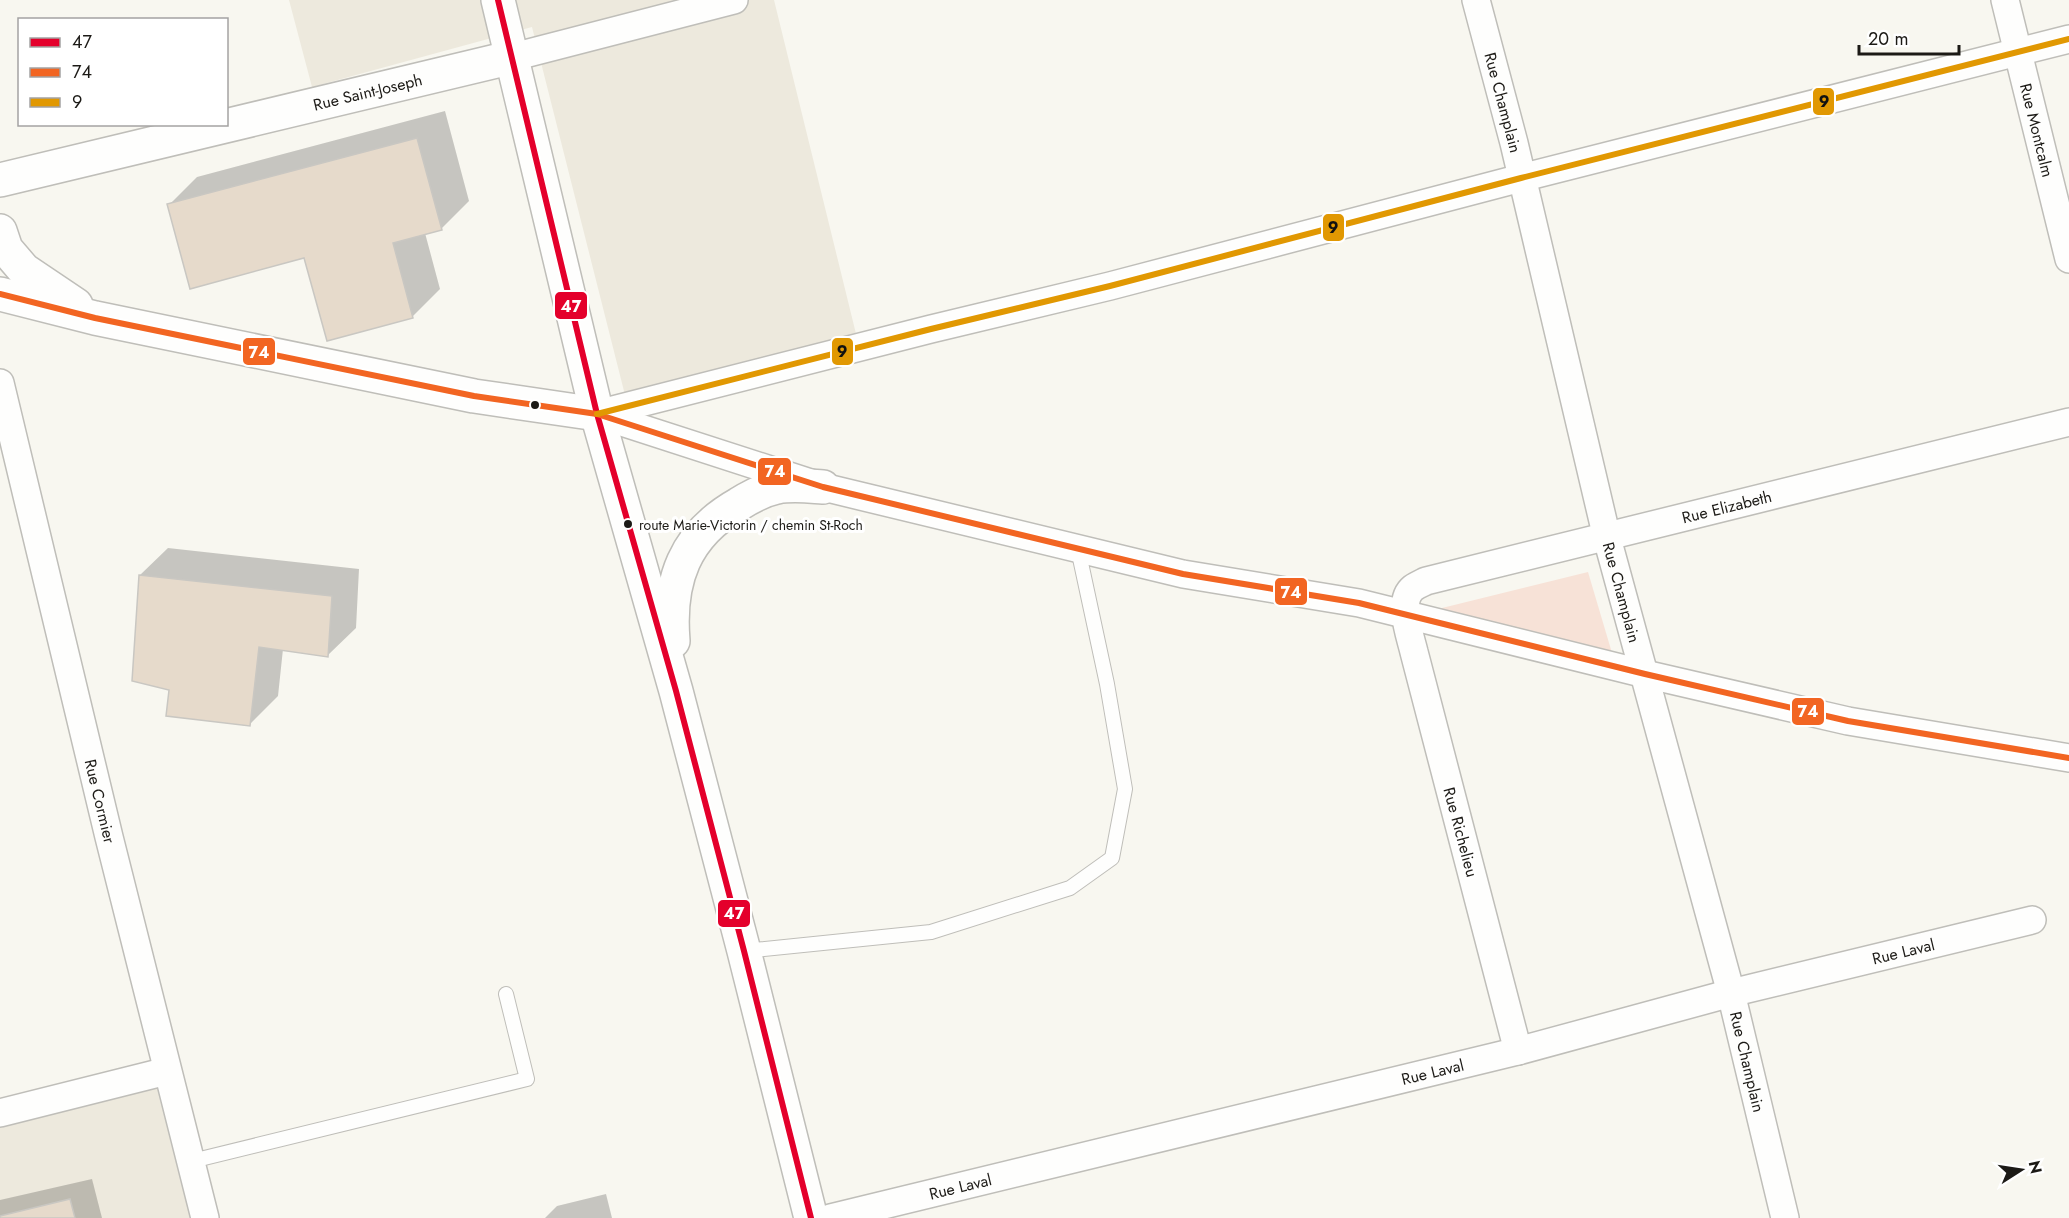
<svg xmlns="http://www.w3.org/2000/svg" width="2069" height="1218" font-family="Jost,sans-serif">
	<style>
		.built { fill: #ede9dd }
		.green { fill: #f7e2d7 }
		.shadow { fill: #0003 }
		.building { fill: #e6dacb; stroke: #c9c7c2; stroke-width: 1.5 }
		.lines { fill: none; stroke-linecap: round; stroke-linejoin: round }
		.service-casing { stroke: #bfbeb9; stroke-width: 16 }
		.minor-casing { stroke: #bfbeb9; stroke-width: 30 }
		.secondary-casing { stroke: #bfbeb9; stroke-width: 36 }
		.primary-casing { stroke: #bfbeb9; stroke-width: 36 }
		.service { stroke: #fefefd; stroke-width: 14 }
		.minor { stroke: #fefefd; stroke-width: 27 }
		.secondary { stroke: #fefefd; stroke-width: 33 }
		.primary { stroke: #fefefd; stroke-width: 33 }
		.bus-1-casing { stroke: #fff; stroke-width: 10 }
		.bus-2-casing { stroke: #fff; stroke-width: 10 }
		.bus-3-casing { stroke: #fff; stroke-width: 10 }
		.bus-1 { stroke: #e4002b; stroke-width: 6 }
		.bus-2 { stroke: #f26522; stroke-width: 6 }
		.bus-3 { stroke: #e19802; stroke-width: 6 }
		.bus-dot { fill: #1c1a16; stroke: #fff; stroke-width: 2 }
		.labels { text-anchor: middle; stroke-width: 6; stroke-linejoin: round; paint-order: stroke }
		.bus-label { font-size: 14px; fill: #1c1a16; stroke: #fff; text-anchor: start }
		.street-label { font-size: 16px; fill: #1c1a16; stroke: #fff }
		.line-badge { stroke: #fff; stroke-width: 2 }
		.badge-label { font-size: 16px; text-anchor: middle; font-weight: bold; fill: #fff }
		.pale-badge-label { font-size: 16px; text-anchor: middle; font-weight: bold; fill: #111 }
	</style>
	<rect width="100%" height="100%" fill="#f8f7f0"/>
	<g class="built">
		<path d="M289 0H774L859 346 626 399 532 27 312 87Z"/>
		<path d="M167 1071 205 1218H0V1115Z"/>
	</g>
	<path class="green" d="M1588 572 1612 653 1438 609Z"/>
	<g class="shadow">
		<path d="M445 111 469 201 441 229 425 233 440 289 412 317 305 257 169 205 197 177Z"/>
		<path d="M168 548 359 569 356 628 328 655 283 649 278 696 250 724 171 689 140 575Z"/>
		<path d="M92 1179 102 1218H0V1200Z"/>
		<path d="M606 1194 612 1218H545L557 1206Z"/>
	</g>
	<g class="building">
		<path d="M417 138 442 230 393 243 413 318 327 341 304 258 190 289 167 204Z"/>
		<path d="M139 575 332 596 328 657 259 647 250 726 166 716 169 690 132 681Z"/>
		<path d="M70 1199 75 1218H0V1216Z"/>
	</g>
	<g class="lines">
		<g class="service-casing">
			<g id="service">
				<path d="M744 951 931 932 1070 888 1112 858 1125 789 1107 684 1078 549"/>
				<path d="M192 1161 527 1079 506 994"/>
			</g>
		</g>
		<g class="minor-casing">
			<g id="minor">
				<path id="s1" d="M1476 0 1514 143 1607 538 1731 993 1785 1218"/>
				<path id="s2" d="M2005 0 2069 259"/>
				<path d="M513 57 734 0"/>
				<path id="s3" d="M0 383 109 837 205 1218"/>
				<path d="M597 414 931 329 1110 286 1521 178 2069 39"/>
				<path d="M597 414 823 487 1183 574 1359 603 1645 674 1848 721 2069 758"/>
				<path id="s4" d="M1518 1051 1414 652C1410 635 1397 601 1413 588 1417 585 1422 583 1426 581L2069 422"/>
				<path d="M0 1113 167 1071"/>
				<path id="s5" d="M830 1218 1518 1051 1731 993 2032 920"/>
			</g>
		</g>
		<g class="secondary-casing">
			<g id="secondary">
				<path id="s6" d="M0 180 513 57"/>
				<path d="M0 231 6 249 24 270 76 305"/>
				<path d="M0 294 95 318 474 396 597 414"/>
			</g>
		</g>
		<g class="primary-casing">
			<g id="primary">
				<path d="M498 0 597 414 676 691 744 951 811 1218"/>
				<path d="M673 641C668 581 684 535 739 504 750 497 764 490 777 487 792 484 808 486 823 487"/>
			</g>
		</g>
		<use href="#service" class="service"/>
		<use href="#minor" class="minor"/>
		<use href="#secondary" class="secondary"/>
		<use href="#primary" class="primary"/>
		<g class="bus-1-casing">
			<path id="bus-1" d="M498 0 597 414 676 691 744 951 811 1218"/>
		</g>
		<g class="bus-2-casing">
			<path id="bus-2" d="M0 294 95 318 474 396 597 414 823 487 1183 574 1359 603 1645 674 1848 721 2069 758"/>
		</g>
		<g class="bus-3-casing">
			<path id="bus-3" d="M597 414 931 329 1110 286 1521 178 2069 39"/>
		</g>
		<use href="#bus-1" class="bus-1"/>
		<use href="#bus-2" class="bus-2"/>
		<use href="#bus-3" class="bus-3"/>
	</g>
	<g class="bus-dot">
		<circle cx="535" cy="405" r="5"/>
		<circle cx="628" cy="524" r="5"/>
	</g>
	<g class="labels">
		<g class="bus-label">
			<text x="639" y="530">route Marie-Victorin / chemin St-Roch</text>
		</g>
		<g class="street-label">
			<text dy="6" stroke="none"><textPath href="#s6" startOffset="378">Rue Saint-Joseph</textPath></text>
			<text dy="6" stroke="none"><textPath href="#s1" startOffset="106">Rue Champlain</textPath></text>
			<text dy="6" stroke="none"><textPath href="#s2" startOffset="134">Rue Montcalm</textPath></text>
			<text dy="6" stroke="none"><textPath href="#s4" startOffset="804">Rue Elizabeth</textPath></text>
			<text dy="6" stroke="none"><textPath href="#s1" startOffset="610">Rue Champlain</textPath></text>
			<text dy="6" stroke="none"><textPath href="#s3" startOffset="430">Rue Cormier</textPath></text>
			<text transform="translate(1461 832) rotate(75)" y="6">Rue Richelieu</text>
			<text dy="6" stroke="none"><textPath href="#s5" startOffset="1106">Rue Laval</textPath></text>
			<text dy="6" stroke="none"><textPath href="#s1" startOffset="1096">Rue Champlain</textPath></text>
			<text dy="6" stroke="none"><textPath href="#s5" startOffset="620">Rue Laval</textPath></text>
			<text dy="6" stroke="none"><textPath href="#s5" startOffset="134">Rue Laval</textPath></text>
		</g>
	</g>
	<g class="line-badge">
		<rect x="1812" y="87" width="23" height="29" rx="6" fill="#e19802"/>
		<rect x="1322" y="213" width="23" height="29" rx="6" fill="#e19802"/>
		<rect x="554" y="291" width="34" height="29" rx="6" fill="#e4002b"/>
		<rect x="831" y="337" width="23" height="29" rx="6" fill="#e19802"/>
		<rect x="242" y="337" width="34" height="29" rx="6" fill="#f26522"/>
		<rect x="757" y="457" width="35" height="29" rx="6" fill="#f26522"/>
		<rect x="1274" y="577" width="34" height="29" rx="6" fill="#f26522"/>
		<rect x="1791" y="697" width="34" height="29" rx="6" fill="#f26522"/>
		<rect x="717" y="899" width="34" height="29" rx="6" fill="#e4002b"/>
	</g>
	<g class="badge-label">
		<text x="571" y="312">47</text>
		<text x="259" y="358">74</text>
		<text x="775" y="477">74</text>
		<text x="1291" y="598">74</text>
		<text x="1808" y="717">74</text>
		<text x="734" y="919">47</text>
	</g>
	<g class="pale-badge-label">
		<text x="1824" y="107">9</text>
		<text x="1333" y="233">9</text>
		<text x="842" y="357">9</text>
	</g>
	<rect x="18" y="18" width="210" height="108" fill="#ffffff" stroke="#a4a3a2" stroke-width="1.5"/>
	<rect x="30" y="38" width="30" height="9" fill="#e4002b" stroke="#a4a3a2" stroke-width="1.5"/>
	<text x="72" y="48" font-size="18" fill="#1c1a16">47</text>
	<rect x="30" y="68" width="30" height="9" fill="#f26522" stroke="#a4a3a2" stroke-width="1.5"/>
	<text x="72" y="78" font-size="18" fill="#1c1a16">74</text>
	<rect x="30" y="98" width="30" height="9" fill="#e19802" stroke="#a4a3a2" stroke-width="1.5"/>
	<text x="72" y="108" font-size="18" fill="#1c1a16">9</text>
	<g transform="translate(2021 1170) rotate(78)" stroke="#ffffff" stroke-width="4.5" paint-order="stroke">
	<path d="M0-4.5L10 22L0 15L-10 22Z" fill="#1c1a16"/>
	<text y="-9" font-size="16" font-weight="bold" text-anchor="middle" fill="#1c1a16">N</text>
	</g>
	<path d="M1859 45v9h100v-9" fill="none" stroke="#1c1a16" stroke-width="3"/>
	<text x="1868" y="45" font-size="18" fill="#1c1a16" stroke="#ffffff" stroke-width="4.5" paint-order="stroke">20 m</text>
</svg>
